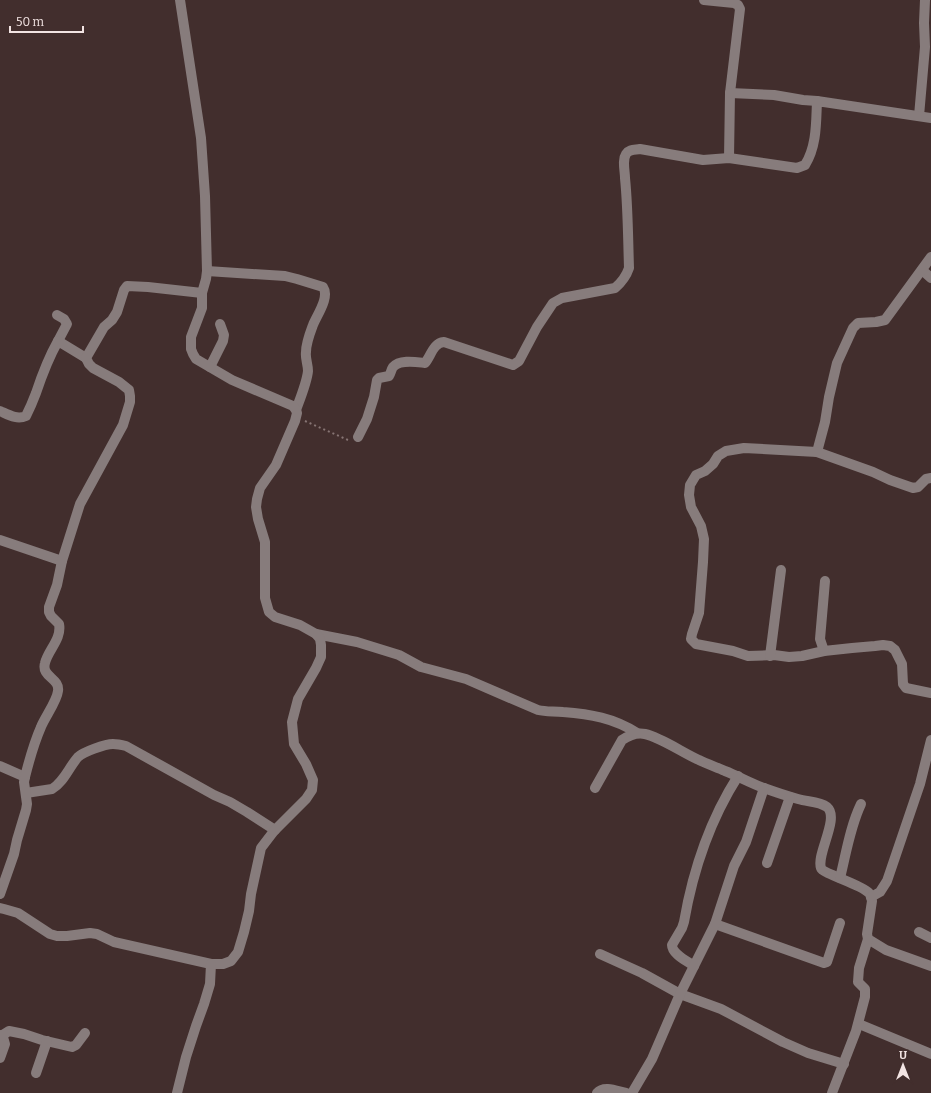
<svg xmlns="http://www.w3.org/2000/svg" width="931" height="1093" font-family="Bitter,serif">
	<style>
		.lines { fill: none; stroke-linecap: round; stroke-linejoin: round }
		.path { stroke: #877574; stroke-width: 2; stroke-dasharray: 2 3; stroke-linecap: butt }
		.minor { stroke: #877c7c; stroke-width: 10 }
	</style>
	<rect width="100%" height="100%" fill="#422e2d"/>
	<g class="lines">
		<path class="path" d="M305 421 348 440"/>
		<g class="minor">
			<path d="M704 0 734 3 738 5 740 9 730 93 729 158"/>
			<path d="M730 93 774 95 803 100 817 101"/>
			<path d="M919 116 925 47 924 23 925 0"/>
			<path d="M922 270 931 278"/>
			<path d="M207 271 285 276 297 279 323 287C330 297 317 315 313 325 310 333 306 343 306 352 305 358 308 364 308 371 307 382 300 399 296 410"/>
			<path d="M57 315 64 319 67 324 58 341"/>
			<path d="M210 367 223 341 224 335 220 324"/>
			<path d="M0 411C9 415 17 420 26 416 30 408 33 401 36 393 42 375 49 357 58 341L86 358"/>
			<path d="M358 437 367 419 374 397 377 380 379 378 389 376C391 373 391 370 393 367 400 359 416 362 425 363 431 356 433 343 444 342L513 365 519 361 537 327 553 303 562 298 615 288C622 282 626 277 629 268 628 238 628 208 625 178 625 171 622 160 626 154 629 149 635 150 640 149L703 160 729 158 797 168 805 165C817 146 816 122 817 101L931 118"/>
			<path d="M817 452 825 422 829 397 837 363 853 328 858 323 876 322 885 320 931 257"/>
			<path d="M931 478 926 479 918 487 913 488 890 480 873 472 817 452 744 448 726 451 718 456 713 464 705 471 696 475 690 485 689 495 691 507 701 526 704 539 703 562 699 613 692 634 691 639 696 644 733 651 748 656 774 655 789 657 802 656 824 651 852 648 875 646 883 645 890 646 895 650 902 664 903 684 906 688 931 693"/>
			<path d="M0 540 62 561"/>
			<path d="M316 634 357 642 399 655 421 667 466 679 538 710C546 712 554 711 563 712 590 714 614 718 637 733"/>
			<path d="M824 651 820 639 825 581"/>
			<path d="M770 656 781 570"/>
			<path d="M0 766 25 777"/>
			<path d="M595 788 622 740C628 736 636 732 645 734 662 738 683 753 699 760 707 764 716 767 725 771 738 776 750 783 764 788 775 792 787 796 798 799 808 802 819 801 827 807 840 818 816 854 821 868 823 874 861 884 869 893 871 895 871 898 872 901L867 934 868 939 886 950 931 966"/>
			<path d="M26 793 52 789C64 782 69 767 78 757 83 752 105 744 113 744 117 744 122 745 126 746L214 795 230 802 247 812 275 830"/>
			<path d="M767 863 790 797"/>
			<path d="M840 878C846 854 850 827 861 804"/>
			<path d="M0 894 14 854 17 840 26 810 27 804 24 782 25 777C29 761 34 743 41 727 45 717 57 701 58 691 60 678 41 677 45 663 48 650 62 639 59 624L51 616 49 612V607L57 585 62 561 80 504 123 425 130 402V396L129 390 119 382 93 368 89 364 86 358 104 327 112 320 117 312 124 290 127 286 148 287 202 293"/>
			<path d="M871 897 880 892 887 881 920 784 931 740"/>
			<path d="M0 908 4 909 18 913 50 934 57 936H67L90 933 97 934 114 942 211 964H223L231 961 238 952 244 932 249 911 251 894 261 848 274 831 306 799 312 790 313 780 306 764 294 744 292 722 298 699 316 668 321 657V645L320 639 316 634 300 625 275 617 269 612 265 598V542L258 519 256 507 257 499 260 488 276 465 295 421 297 413 296 410 293 406 232 380 196 359 193 354 191 349V337L202 308V293L206 279 207 271 205 196 201 138 180 0"/>
			<path d="M715 924 824 963 827 962 840 923"/>
			<path d="M919 932 931 938"/>
			<path d="M600 954 642 973 680 994 721 1009 783 1042 808 1053 844 1064"/>
			<path d="M694 966C687 961 672 954 672 945L682 928 684 922C693 870 710 820 738 776"/>
			<path d="M859 1024 931 1054"/>
			<path d="M0 1035 3 1037 5 1044 0 1058"/>
			<path d="M1 1036 9 1031 24 1034 42 1040 72 1047 76 1045 85 1033"/>
			<path d="M36 1073 47 1041"/>
			<path d="M177 1093 186 1057 196 1026 204 1004 210 984 211 964"/>
			<path d="M597 1093C604 1085 617 1091 626 1093"/>
			<path d="M632 1093 652 1059 680 994 715 924 734 866 746 842 764 788"/>
			<path d="M832 1093 856 1031 865 997V989L858 982 859 968 868 939"/>
		</g>
	</g>
	<g transform="translate(903 1065)" stroke="#422e2d" stroke-width="3" paint-order="stroke">
	<path d="M0-3L7 15L0 10L-7 15Z" fill="#f2e4e3"/>
	<text y="-6" font-size="11" font-weight="bold" text-anchor="middle" fill="#f2e4e3">U</text>
	</g>
	<path d="M10 26v6h73v-6" fill="none" stroke="#f2e4e3" stroke-width="2"/>
	<text x="16" y="26" font-size="12" fill="#f2e4e3" stroke="#422e2d" stroke-width="3" paint-order="stroke">50 m</text>
</svg>
